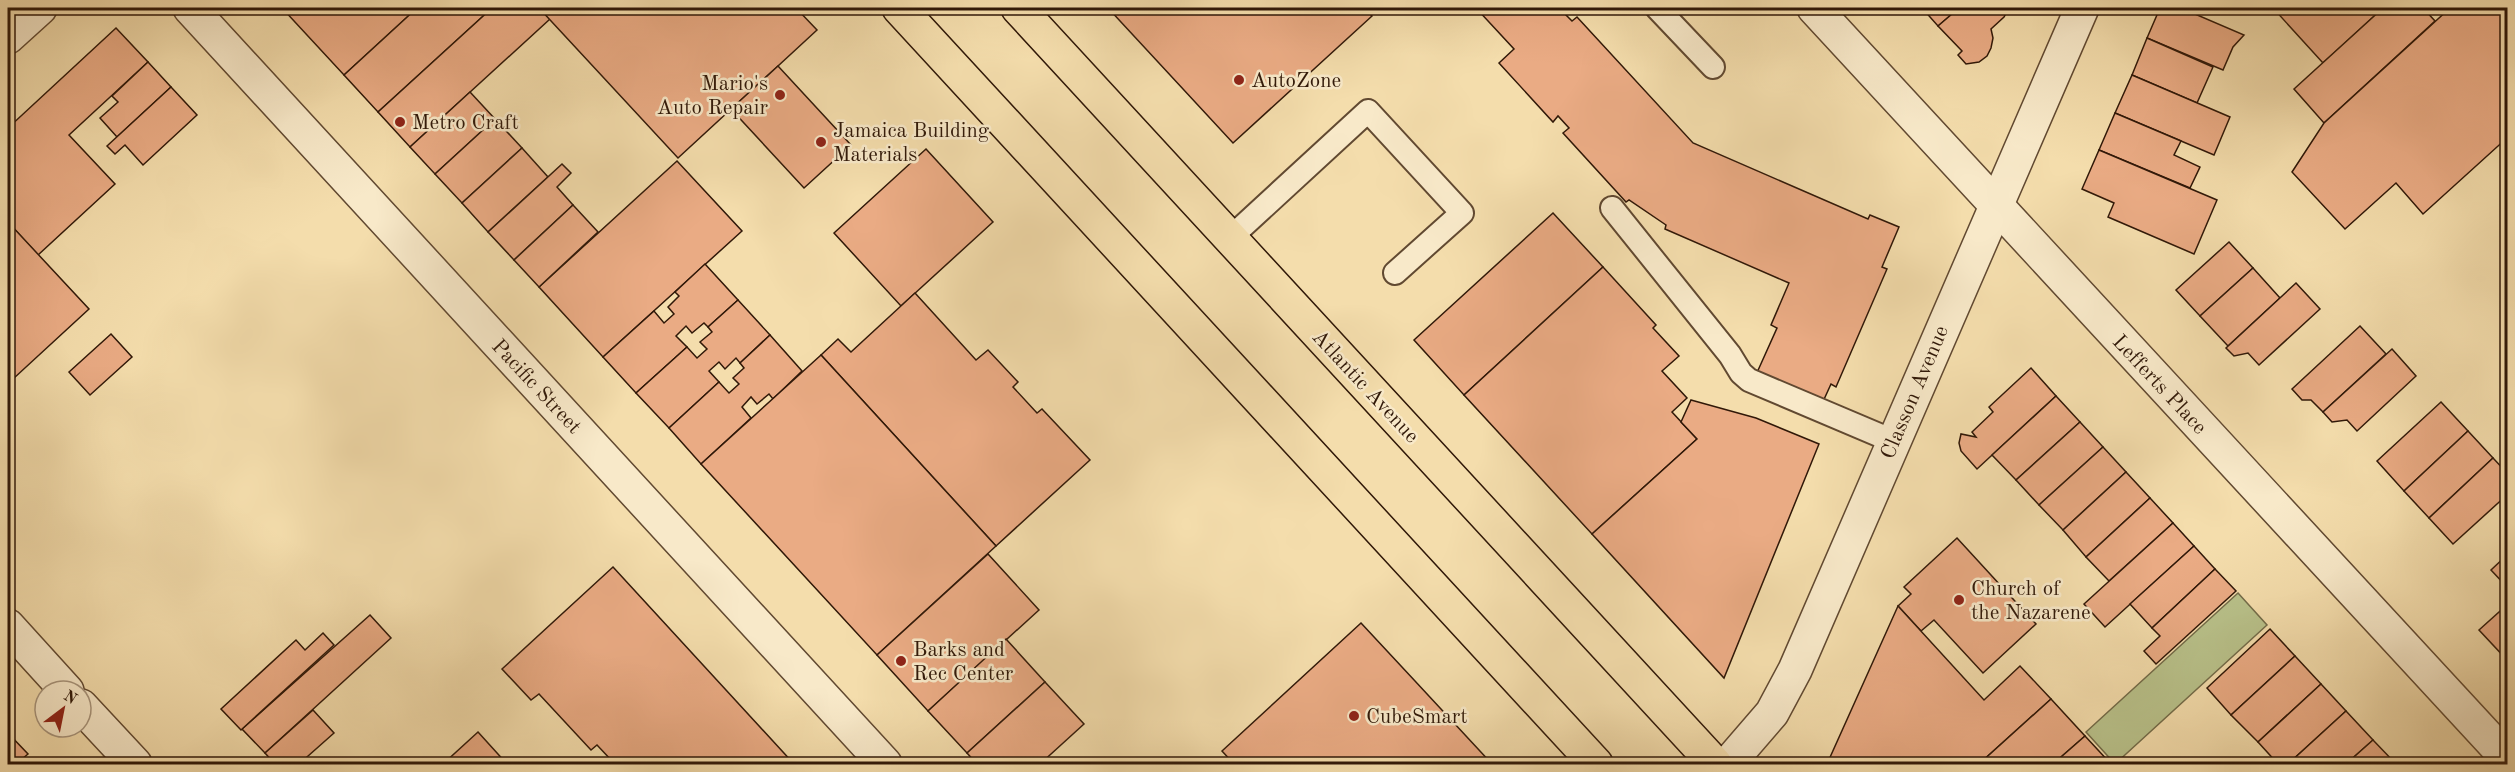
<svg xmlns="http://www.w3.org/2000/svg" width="2515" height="772" font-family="'Old Standard TT',serif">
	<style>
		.green { fill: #b9c28b; stroke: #746d4a; stroke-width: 1.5 }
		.building { fill: #eaab84; stroke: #301808; stroke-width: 1.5 }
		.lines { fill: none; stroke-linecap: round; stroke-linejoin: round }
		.service-casing { stroke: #614931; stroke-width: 26 }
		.minor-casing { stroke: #614931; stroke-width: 36 }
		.tertiary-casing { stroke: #614931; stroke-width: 36 }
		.primary-casing { stroke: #301808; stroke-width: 36 }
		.service { stroke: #f8e9c9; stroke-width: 22 }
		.minor { stroke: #f8e9c9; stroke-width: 33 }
		.tertiary { stroke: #f8e9c9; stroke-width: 33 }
		.primary { stroke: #f4ddac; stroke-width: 33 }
		.poi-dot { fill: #8f2418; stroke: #f8e9c9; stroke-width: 2 }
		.labels { text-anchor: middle; stroke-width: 5; stroke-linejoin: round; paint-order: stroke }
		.poi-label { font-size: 21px; fill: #301808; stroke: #f8e9c9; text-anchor: start }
		.street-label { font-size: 21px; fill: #301808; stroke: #f8e9c9 }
	</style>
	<rect width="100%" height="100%" fill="#f4ddac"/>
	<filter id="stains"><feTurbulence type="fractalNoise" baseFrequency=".00333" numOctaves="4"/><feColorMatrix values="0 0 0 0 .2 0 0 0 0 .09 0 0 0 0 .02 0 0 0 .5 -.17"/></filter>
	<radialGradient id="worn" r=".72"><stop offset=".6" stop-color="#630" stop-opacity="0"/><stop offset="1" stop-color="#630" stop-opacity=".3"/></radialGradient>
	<path class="green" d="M2238 593 2267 625 2115 764 2086 732Z"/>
	<g class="building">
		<path d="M282 8H417L344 75Z"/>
		<path d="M417 8H492L378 112 344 75Z"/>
		<path d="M492 8H539L550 19 410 147 378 112Z"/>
		<path d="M539 8H796L817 30 678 158Z"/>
		<path d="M1108 8H1364L1372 16 1233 143Z"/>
		<path d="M1476 8H1567L1563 12 1572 21 1577 17 1693 143 1868 219 1870 215 1899 227 1882 267 1887 269 1836 387 1831 384 1821 406 1755 377 1777 328 1771 325 1789 283 1665 229 1666 225 1629 200 1626 202 1563 133 1569 128 1558 116 1553 122 1499 63 1514 49Z"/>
		<path d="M1922 8H1959L1938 26Z"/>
		<path d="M1959 8H2009L2004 17 1991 29 1993 38 1991 48 1987 56 1979 62 1966 64 1958 55 1962 51 1938 26Z"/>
		<path d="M2160 8H2181L2244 35 2233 47 2223 70 2147 38Z"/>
		<path d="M2273 8H2383L2323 63Z"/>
		<path d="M2383 8H2423L2435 21 2324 123 2294 89Z"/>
		<path d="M2450 8H2508V137L2423 214 2396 183 2345 229 2292 172 2324 123Z"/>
		<path d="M116 28 148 62 69 135 115 184 38 255 8 222V128Z"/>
		<path d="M2147 38 2213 67 2197 103 2132 75Z"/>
		<path d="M148 62 171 87 117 137 100 118 118 102 112 96Z"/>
		<path d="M778 66 851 145 804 188 731 109Z"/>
		<path d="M2132 75 2230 117 2214 155 2115 113Z"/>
		<path d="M171 87 197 115 143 165 125 145 115 154 107 146Z"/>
		<path d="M470 92 495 119 435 174 410 147Z"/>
		<path d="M2115 113 2181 141 2174 155 2200 167 2190 188 2099 150Z"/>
		<path d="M495 119 522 148 462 203 435 174Z"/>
		<path d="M522 148 548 177 488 232 462 203Z"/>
		<path d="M926 149 993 222 901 306 834 233Z"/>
		<path d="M2099 150 2217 200 2194 254 2108 217 2114 203 2082 189Z"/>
		<path d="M677 161 742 231 603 357 539 287Z"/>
		<path d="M562 164 571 173 557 187 573 205 514 260 488 232Z"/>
		<path d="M573 205 598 232 539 287 514 260Z"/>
		<path d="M1553 213 1603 267 1464 395 1414 340Z"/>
		<path d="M8 222 89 309 13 379 8 373Z"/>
		<path d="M2229 242 2253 268 2200 316 2176 290Z"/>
		<path d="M705 264 738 300 708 327 704 323 692 333 686 326 676 336 687 347 636 393 603 357 654 311 664 323 674 314 668 307 679 296 675 292Z"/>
		<path d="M1603 267 1656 325 1653 328 1679 356 1662 371 1687 398 1672 412 1697 439 1592 534 1464 395Z"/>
		<path d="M2253 268 2280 298 2228 346 2200 316Z"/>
		<path d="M2296 283 2320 309 2259 365 2248 353 2234 356 2226 348Z"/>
		<path d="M915 293 976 360 988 350 1018 382 1013 387 1037 413 1042 409 1090 460 996 546 821 355 838 339 851 352Z"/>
		<path d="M738 300 770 335 740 363 736 358 725 369 719 362 709 371 719 382 669 428 636 393 687 347 697 358 707 349 700 342 712 332 708 327Z"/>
		<path d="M2360 326 2386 354 2323 412 2311 400H2302L2292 389Z"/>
		<path d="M111 334 132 357 90 395 69 372Z"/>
		<path d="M770 335 802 371 773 399 769 394 757 404 751 397 742 407 751 418 701 464 669 428 719 382 729 393 739 384 733 378 744 368 740 363Z"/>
		<path d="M2392 349 2416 376 2357 431 2347 420 2332 422 2323 412Z"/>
		<path d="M821 355 996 546 877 655 701 464Z"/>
		<path d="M2031 368 2056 396 1977 469 1961 451 1959 443 1961 434 1976 437 1972 432 1993 412 1989 407Z"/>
		<path d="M2056 396 2080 422 2016 480 1992 455Z"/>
		<path d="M1691 400 1756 418 1819 444 1724 678 1592 534 1697 439 1681 422Z"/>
		<path d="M2441 402 2468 431 2404 491 2377 461Z"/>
		<path d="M2080 422 2103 447 2039 505 2016 480Z"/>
		<path d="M2468 431 2493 458 2429 518 2404 491Z"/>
		<path d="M2103 447 2126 472 2063 530 2039 505Z"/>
		<path d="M2493 458 2508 474V494L2453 544 2429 518Z"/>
		<path d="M2126 472 2150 498 2086 557 2063 530Z"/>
		<path d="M2150 498 2173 523 2109 581 2086 557Z"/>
		<path d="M2173 523 2194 546 2105 627 2084 604Z"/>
		<path d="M1957 538 2036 624 1983 673 1934 620 1921 631 1898 606 1911 594 1904 587Z"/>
		<path d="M2194 546 2215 569 2152 628 2130 604Z"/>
		<path d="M988 554 1039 610 928 711 877 655Z"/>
		<path d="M2508 554V588L2491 570Z"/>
		<path d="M613 567 794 764H608L612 761 597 745 591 750 539 694 531 700 502 669Z"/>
		<path d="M2215 569 2236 591 2156 664 2144 651 2160 636 2152 628Z"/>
		<path d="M2508 604V661L2479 630Z"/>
		<path d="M1898 606 1984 700 2020 666 2051 699 1979 764H1827Z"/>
		<path d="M370 615 391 638 265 753 242 729Z"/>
		<path d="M1361 623 1415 681 1492 764H1234L1222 751Z"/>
		<path d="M2270 629 2295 656 2231 715 2207 688Z"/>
		<path d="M323 633 334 645 241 730 221 709 296 640 305 650Z"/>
		<path d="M1006 639 1045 682 967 753 928 711Z"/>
		<path d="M2295 656 2321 684 2258 742 2231 715Z"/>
		<path d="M1045 682 1084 724 1040 764H977L967 753Z"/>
		<path d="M2321 684 2346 711 2288 764H2278L2258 742Z"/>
		<path d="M2051 699 2085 736 2053 764H1979Z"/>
		<path d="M313 710 334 733 299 764H275L265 753Z"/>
		<path d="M2346 711 2373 740 2346 764H2288Z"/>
		<path d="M478 732 507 764H443Z"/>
		<path d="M8 733 28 754 16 764H8Z"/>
		<path d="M2085 736 2111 764H2053Z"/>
		<path d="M2373 740 2396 764H2346Z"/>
	</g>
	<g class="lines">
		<g class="service-casing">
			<g id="service">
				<path d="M1657 8 1713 67"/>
				<path d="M1612 208 1730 355 1741 373 1749 380 1893 441"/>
				<path d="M1230 238 1368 111 1462 213 1395 273"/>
			</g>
		</g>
		<g class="minor-casing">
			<g id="minor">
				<path d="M190 8 885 764"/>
				<path d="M1814 8 2508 759"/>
				<path d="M8 37 40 8"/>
				<path d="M8 626 67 691"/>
				<path d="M81 706 135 764"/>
			</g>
		</g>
		<g class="tertiary-casing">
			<path id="tertiary" d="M1728 764 1772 713 1795 670 2082 8"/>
		</g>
		<g class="primary-casing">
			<g id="primary">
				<path d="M899 8 1596 764"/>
				<path d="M1018 8 1715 764"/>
			</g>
		</g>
		<use href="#service" class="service"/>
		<use href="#minor" class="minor"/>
		<use href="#tertiary" class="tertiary"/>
		<use href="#primary" class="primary"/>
	</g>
	<g class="poi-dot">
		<circle cx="1239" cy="80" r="6"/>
		<circle cx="780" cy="95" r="6"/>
		<circle cx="400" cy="122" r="6"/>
		<circle cx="821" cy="142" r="6"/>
		<circle cx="1959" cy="600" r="6"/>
		<circle cx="901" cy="661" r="6"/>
		<circle cx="1354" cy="716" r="6"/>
	</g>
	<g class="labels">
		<g class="poi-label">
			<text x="1251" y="87">AutoZone</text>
			<text x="768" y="90" text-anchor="end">Mario's<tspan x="768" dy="24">Auto Repair</tspan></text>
			<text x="412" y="129">Metro Craft</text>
			<text x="833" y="137">Jamaica Building<tspan x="833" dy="24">Materials</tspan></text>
			<text x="1971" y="595">Church of<tspan x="1971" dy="24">the Nazarene</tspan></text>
			<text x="913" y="656">Barks and<tspan x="913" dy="24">Rec Center</tspan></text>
			<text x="1366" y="723">CubeSmart</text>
		</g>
		<g class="street-label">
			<text transform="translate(2160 384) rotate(47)" y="7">Lefferts Place</text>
			<text transform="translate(537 386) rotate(47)" y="7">Pacific Street</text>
			<text transform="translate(1366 386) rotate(47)" y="7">Atlantic Avenue</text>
			<text transform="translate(1914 392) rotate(-67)" y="7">Classon Avenue</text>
		</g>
	</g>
	<rect width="2515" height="772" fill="none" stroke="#f4ddac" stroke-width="30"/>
	<rect x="9" y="9" width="2497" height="754" fill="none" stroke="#301808" stroke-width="3"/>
	<rect x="15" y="15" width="2485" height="742" fill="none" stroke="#301808" stroke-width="1.5"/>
	<g transform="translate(63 709) rotate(32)"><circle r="28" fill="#f8e9c9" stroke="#a8957c" stroke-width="1.5"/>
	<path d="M0-4.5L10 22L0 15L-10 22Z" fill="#8f2418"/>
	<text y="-9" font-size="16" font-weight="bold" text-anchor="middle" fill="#301808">N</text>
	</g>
	<rect width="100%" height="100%" filter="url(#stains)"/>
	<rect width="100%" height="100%" fill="url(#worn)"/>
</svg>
